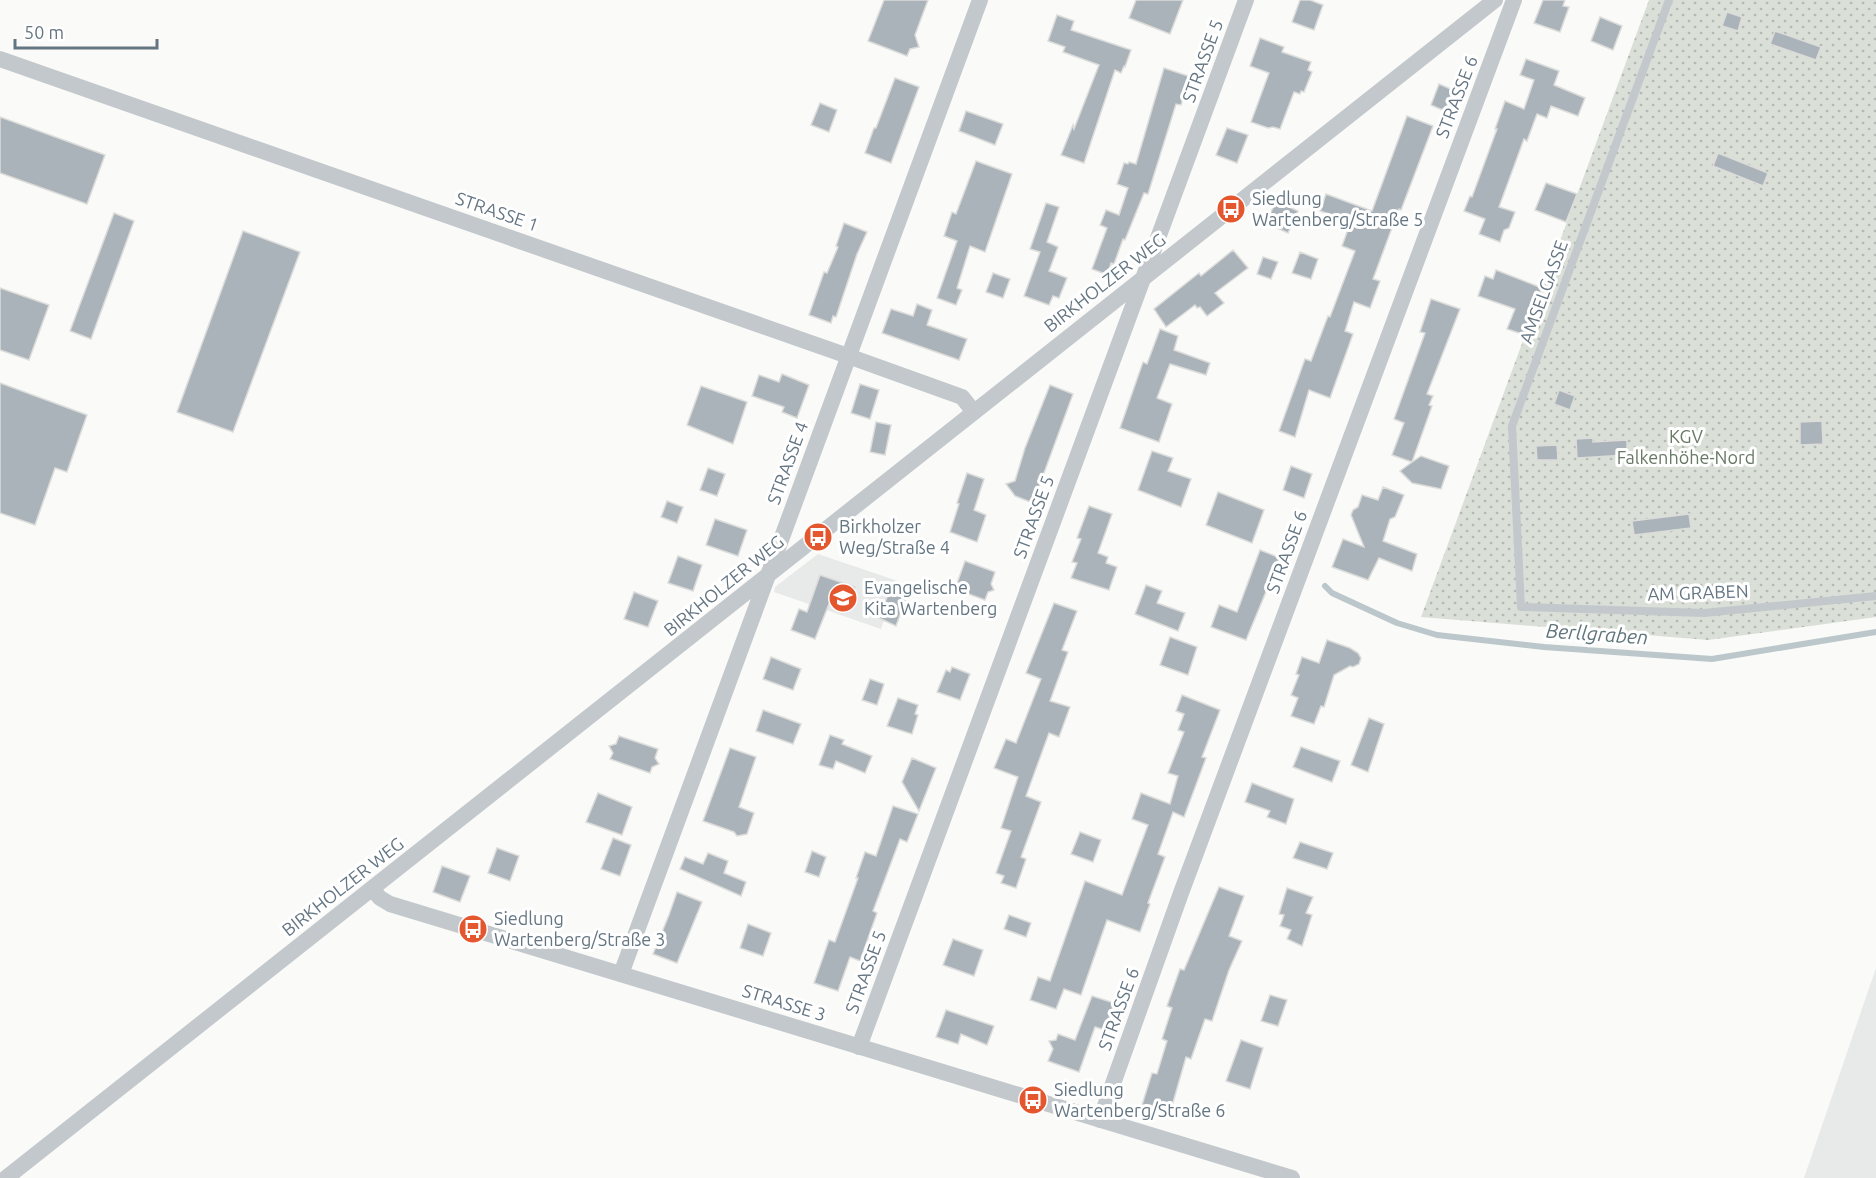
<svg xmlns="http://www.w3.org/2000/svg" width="1876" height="1178" font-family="Ubuntu,sans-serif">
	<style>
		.built { fill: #e8e9e9 }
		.park { fill: url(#park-dots) }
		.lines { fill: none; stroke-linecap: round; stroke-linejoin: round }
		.stream { stroke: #bbc7cb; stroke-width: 6 }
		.building { fill: #aab3b9; stroke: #dcdcda; stroke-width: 1.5 }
		.lane { stroke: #c3c8cc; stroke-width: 8 }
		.street { stroke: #c3c8cc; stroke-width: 16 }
		.labels { text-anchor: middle; stroke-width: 6; stroke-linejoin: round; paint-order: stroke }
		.street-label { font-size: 18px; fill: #657683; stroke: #fff }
		.poi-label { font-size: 18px; fill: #657683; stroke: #fff; text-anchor: start }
		.park-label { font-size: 18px; fill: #687a64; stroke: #fff }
		.water-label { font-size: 20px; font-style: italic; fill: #60757c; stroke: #fff }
	</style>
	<defs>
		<pattern id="park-dots" width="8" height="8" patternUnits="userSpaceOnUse" patternTransform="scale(1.5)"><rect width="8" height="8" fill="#dadfd7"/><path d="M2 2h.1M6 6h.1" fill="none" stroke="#b4b9b4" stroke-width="1.8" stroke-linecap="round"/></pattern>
	</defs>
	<rect width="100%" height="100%" fill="#fafaf8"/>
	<g class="built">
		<path d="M818 554 898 581 881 629 774 592 775 587Z"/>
		<path d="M1876 968V1178H1804Z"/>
	</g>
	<path class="park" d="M1649 0H1876V617L1708 640 1421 617Z"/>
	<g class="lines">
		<path class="stream" d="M1325 586 1332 593 1397 623 1437 635 1544 647 1712 659 1876 632"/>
	</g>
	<g class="building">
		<path d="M884 0H928L915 35 919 47 910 49 907 56 868 41Z"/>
		<path d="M1136 0H1183L1170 34 1129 18Z"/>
		<path d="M1300 0H1310L1323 5 1314 30 1292 22Z"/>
		<path d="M1543 0H1565L1563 6 1569 7 1560 32 1534 23Z"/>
		<path d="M1727 12 1742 17 1738 31 1722 26Z"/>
		<path d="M1057 15 1074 21 1071 30 1131 50 1125 67 1124 66 1121 73 1115 70 1084 163 1061 155 1073 125 1074 129 1099 65 1063 52 1065 47 1048 41Z"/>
		<path d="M1600 17 1622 26 1613 50 1591 41Z"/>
		<path d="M1775 31 1821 47 1816 60 1770 44Z"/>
		<path d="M1260 38 1284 47 1282 52 1311 62 1308 70 1312 72 1304 92 1301 91 1300 94 1294 92 1280 129 1273 127 1268 128 1251 122 1269 73 1250 66Z"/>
		<path d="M1526 59 1559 71 1554 85 1585 98 1578 116 1551 106 1547 118 1537 114 1527 141 1524 139 1499 207 1515 212 1509 228 1504 230 1500 242 1479 234 1485 219 1464 211 1470 196 1472 197 1497 129H1495L1505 101 1524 109 1534 80 1520 75Z"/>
		<path d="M1164 68 1191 77 1181 105 1176 104 1148 194 1144 193 1125 240 1123 239 1114 264 1111 263 1108 275 1092 269 1107 228 1100 225 1106 210 1119 215 1128 188 1117 184 1124 163 1128 164 1129 162 1136 164Z"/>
		<path d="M895 78 919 87 891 163 865 153 874 128H876Z"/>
		<path d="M1439 84 1453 90 1445 111 1431 105Z"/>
		<path d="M820 103 837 110 829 132 811 125Z"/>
		<path d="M966 111 1003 124 995 145 959 131Z"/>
		<path d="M1407 116 1433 126 1401 210 1399 209 1373 279 1380 281 1370 308 1354 302 1345 331 1353 334 1330 398 1309 390 1295 437 1279 431 1305 359 1311 361 1328 316 1330 317 1355 251 1342 246 1351 221 1320 211 1326 194 1372 211Z"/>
		<path d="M0 117 105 155 87 204 0 173Z"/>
		<path d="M1227 128 1248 135 1237 163 1216 155Z"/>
		<path d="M1718 153 1768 173 1763 186 1713 166Z"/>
		<path d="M976 161 1012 174 985 252 970 246 957 288 962 290 956 305 937 298 957 241 944 236 952 212 956 214Z"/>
		<path d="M1546 183 1577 194 1566 222 1535 210Z"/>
		<path d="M1276 201 1298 211 1288 233 1266 223Z"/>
		<path d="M1046 203 1059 207 1047 242 1058 247 1049 271 1067 278 1059 298 1053 296 1049 305 1024 296 1040 252 1030 249Z"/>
		<path d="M114 213 134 221 91 339 70 331Z"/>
		<path d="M844 223 867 232 857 254 836 317 833 316 831 323 809 315 824 272 827 273 838 247 836 246Z"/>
		<path d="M243 231 300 252 233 432 177 412Z"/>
		<path d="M1233 250 1248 268 1215 293 1224 303 1207 316 1200 307 1197 308 1195 305 1166 327 1154 309 1199 273 1201 276Z"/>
		<path d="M1300 252 1318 259 1311 279 1292 273Z"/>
		<path d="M1263 257 1278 262 1271 279 1257 274Z"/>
		<path d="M1496 270 1542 288 1525 335 1507 329 1515 309 1478 296 1485 276 1493 279Z"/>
		<path d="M993 273 1010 279 1003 298 986 292Z"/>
		<path d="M0 288 49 305 29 360 0 350Z"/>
		<path d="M1431 299 1460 309 1427 394 1433 396 1429 405 1432 406 1412 462 1421 456 1449 466 1441 489 1412 483 1400 471 1412 462 1392 455 1404 423 1394 419 1425 333 1420 332Z"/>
		<path d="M917 304 932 310 927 325 967 339 959 360 882 333 891 309 913 316Z"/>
		<path d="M1160 329 1178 336 1174 350 1210 363 1206 375 1170 364 1157 398 1172 404 1159 442 1120 428 1143 362 1147 364Z"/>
		<path d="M782 374 809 385 797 418 782 412 784 407 752 396 759 375 779 382Z"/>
		<path d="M0 383 87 415 67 472 55 468 35 525 0 513Z"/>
		<path d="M860 384 879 390 870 419 851 413Z"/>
		<path d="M1050 385 1073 394 1033 503 1015 496 1006 484 1015 481 1025 448Z"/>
		<path d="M701 386 747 402 733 444 687 425Z"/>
		<path d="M1559 390 1575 396 1570 410 1554 404Z"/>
		<path d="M1822 421 1823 444 1800 445V422Z"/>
		<path d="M876 422 891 425 885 455 870 452Z"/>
		<path d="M1593 438V442L1627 440V455L1577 458 1576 439Z"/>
		<path d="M1557 445 1558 460H1537L1536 446Z"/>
		<path d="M1152 451 1173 458 1168 471 1191 479 1181 507 1138 490Z"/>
		<path d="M1291 466 1312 474 1304 498 1283 490Z"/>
		<path d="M708 468 725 474 717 496 700 490Z"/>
		<path d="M967 473 984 479 974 510 986 515 977 542 950 532 959 504 957 503Z"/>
		<path d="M1383 487 1404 495 1395 517 1390 519 1383 541 1417 554 1412 571 1379 558 1368 580 1332 567 1343 539 1364 547 1351 515 1353 510 1358 507 1362 495 1378 500Z"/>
		<path d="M1218 492 1264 510 1252 543 1206 525Z"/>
		<path d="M667 501 683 507 677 523 661 517Z"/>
		<path d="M1089 506 1112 514 1098 553 1108 557 1106 563 1117 567 1109 590 1071 578 1077 563 1072 562 1081 539 1077 538Z"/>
		<path d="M1689 514 1691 528 1634 535 1632 521Z"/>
		<path d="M715 519 747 530 738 556 706 545Z"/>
		<path d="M1260 550 1280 558 1246 640 1211 627 1219 605 1237 612Z"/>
		<path d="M678 556 702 565 693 591 668 583Z"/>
		<path d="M965 561 995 572 991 584 994 590 988 592 985 600 955 589Z"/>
		<path d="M820 575 855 587 850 605 831 599 815 639 791 630 799 609 807 612Z"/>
		<path d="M1146 585 1162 591 1157 603 1185 613 1178 631 1135 614Z"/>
		<path d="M634 592 658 601 648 627 624 619Z"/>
		<path d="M889 592 906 598 896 626 879 618Z"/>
		<path d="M1054 603 1077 611 1062 650 1068 652 1050 701 1070 707 1059 737 1049 733 1026 796 1041 802 1021 857 1026 859 1016 888 1001 883 1004 876 996 873 1011 831 1001 828 1018 777 994 768 1006 739 1016 743 1041 679 1026 673Z"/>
		<path d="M1170 637 1197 647 1188 675 1160 665Z"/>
		<path d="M1327 640 1350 648 1358 653 1361 658 1359 664 1353 667 1350 666 1334 675 1324 707 1321 706 1314 724 1291 716 1298 698 1291 695 1299 675 1296 674 1302 657 1319 663Z"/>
		<path d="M771 657 801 669 793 690 763 679Z"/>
		<path d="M952 667 970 674 960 700 937 692 946 670 950 672Z"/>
		<path d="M870 679 884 684 877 705 862 700Z"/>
		<path d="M1182 695 1220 710 1202 757 1206 758 1184 817 1173 812 1158 854 1165 857 1148 903 1150 904 1140 932 1107 920 1081 995 1064 989 1056 1009 1030 1000 1038 977 1050 981 1085 881 1122 895 1148 825 1132 819 1141 793 1170 804 1178 776 1168 773 1184 732 1178 730 1184 714 1176 711Z"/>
		<path d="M898 698 918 705 915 714 918 715 912 734 887 726Z"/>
		<path d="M763 710 801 724 793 744 756 731Z"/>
		<path d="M1369 718 1384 724 1368 772 1351 765Z"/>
		<path d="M830 735 844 740 842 744 872 756 865 773 836 761 833 769 819 765Z"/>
		<path d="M619 736 658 749 655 758 659 764 652 767 650 773 610 759 613 753 609 746 616 744Z"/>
		<path d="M1301 747 1340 761 1332 782 1293 767Z"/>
		<path d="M730 748 756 757 739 807 754 813 747 834 737 836 734 832 703 821Z"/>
		<path d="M912 758 936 768 919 811 902 782Z"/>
		<path d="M1252 783 1294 799 1286 824 1267 817 1270 811 1245 802Z"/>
		<path d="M598 793 632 807 622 835 586 822Z"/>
		<path d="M893 806 918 814 907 842 900 839 873 911 877 913 860 961 850 957 838 991 814 983 829 940 835 942 858 878H856L865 852 876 856Z"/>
		<path d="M1080 832 1101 840 1093 862 1071 854Z"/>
		<path d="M613 838 631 845 620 876 601 869Z"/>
		<path d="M1300 842 1333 853 1327 869 1293 858Z"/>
		<path d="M497 848 519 856 510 881 488 873Z"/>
		<path d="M812 851 826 857 819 877 805 872Z"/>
		<path d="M708 853 728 861 724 873 746 882 741 896 680 869 685 857 703 864Z"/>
		<path d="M442 866 470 876 460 902 433 892Z"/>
		<path d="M1219 887 1244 896 1229 936 1242 941 1229 970 1212 1021 1205 1019 1191 1059 1186 1057 1170 1113 1142 1105 1152 1073 1157 1074 1167 1041 1162 1039 1172 1008 1167 1006 1180 969 1184 970Z"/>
		<path d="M1287 888 1313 897 1306 913 1312 915 1302 946 1287 939 1291 930 1280 926 1284 915 1279 914Z"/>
		<path d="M677 892 702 902 677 963 653 954 669 915Z"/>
		<path d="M1009 915 1031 923 1026 937 1004 929Z"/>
		<path d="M748 924 771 933 763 956 740 948Z"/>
		<path d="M953 939 983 950 974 976 943 965Z"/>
		<path d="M1270 995 1287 1000 1278 1026 1261 1021Z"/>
		<path d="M1092 996 1114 1003 1105 1030 1095 1027 1079 1072 1048 1061 1053 1049 1049 1041 1056 1040 1058 1034 1075 1040Z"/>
		<path d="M946 1010 994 1026 987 1045 961 1034 958 1044 936 1037Z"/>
		<path d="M1241 1040 1263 1048 1250 1089 1226 1081Z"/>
	</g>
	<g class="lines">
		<path class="lane" d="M1669 0 1512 426 1521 607 1704 613 1876 596"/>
		<g class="street">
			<path d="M0 59 848 356 962 397 974 412"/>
			<path d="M372 889 380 898 390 904 1292 1178"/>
			<path d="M621 974 980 0"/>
			<path d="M859 1047 1246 0"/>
			<path d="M1100 1120 1181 893 1514 0"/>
			<path d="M6 1178 1495 0"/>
		</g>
	</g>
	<defs>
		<g id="bus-disc" transform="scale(1.5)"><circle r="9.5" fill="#e4572e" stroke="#fff"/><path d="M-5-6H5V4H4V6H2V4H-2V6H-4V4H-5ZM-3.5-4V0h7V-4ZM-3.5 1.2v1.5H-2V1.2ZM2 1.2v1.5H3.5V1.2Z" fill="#fff"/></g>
		<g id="school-disc" transform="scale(1.5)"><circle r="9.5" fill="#e4572e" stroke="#fff"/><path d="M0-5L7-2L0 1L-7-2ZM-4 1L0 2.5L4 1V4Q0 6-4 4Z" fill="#fff"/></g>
	</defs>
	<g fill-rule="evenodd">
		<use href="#bus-disc" x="1231" y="209"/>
		<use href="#bus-disc" x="818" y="537"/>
		<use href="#school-disc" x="843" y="598"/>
		<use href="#bus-disc" x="473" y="929"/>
		<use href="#bus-disc" x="1033" y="1100"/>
	</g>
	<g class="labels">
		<g class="street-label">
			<text transform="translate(1203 61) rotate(-70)" y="6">STRASSE 5</text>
			<text transform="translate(1457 97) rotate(-69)" y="6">STRASSE 6</text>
			<text transform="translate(497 212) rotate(19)" y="6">STRASSE 1</text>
			<text transform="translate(1105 283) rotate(-38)" y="6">BIRKHOLZER WEG</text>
			<text transform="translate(1544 292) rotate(-70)" y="6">AMSELGASSE</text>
			<text transform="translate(788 463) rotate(-70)" y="6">STRASSE 4</text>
			<text transform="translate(1034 517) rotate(-70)" y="6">STRASSE 5</text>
			<text transform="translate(1287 552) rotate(-70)" y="6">STRASSE 6</text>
			<text transform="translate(724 586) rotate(-39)" y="6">BIRKHOLZER WEG</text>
			<text transform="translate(1698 593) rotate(-2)" y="6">AM GRABEN</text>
			<text transform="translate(343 887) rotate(-38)" y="6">BIRKHOLZER WEG</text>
			<text transform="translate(866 972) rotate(-70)" y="6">STRASSE 5</text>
			<text transform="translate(784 1003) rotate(17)" y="6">STRASSE 3</text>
			<text transform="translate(1119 1009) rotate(-70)" y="6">STRASSE 6</text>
		</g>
		<g class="poi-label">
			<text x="1252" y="205">Siedlung<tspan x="1252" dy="21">Wartenberg/Straße 5</tspan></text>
			<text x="839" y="533">Birkholzer<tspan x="839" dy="21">Weg/Straße 4</tspan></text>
			<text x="864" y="594">Evangelische<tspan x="864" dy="21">Kita Wartenberg</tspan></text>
			<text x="494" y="925">Siedlung<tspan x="494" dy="21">Wartenberg/Straße 3</tspan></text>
			<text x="1054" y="1096">Siedlung<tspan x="1054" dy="21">Wartenberg/Straße 6</tspan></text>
		</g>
		<g class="park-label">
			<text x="1686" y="443">KGV<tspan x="1686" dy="21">Falkenhöhe-Nord</tspan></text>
		</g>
		<g class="water-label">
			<text transform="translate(1597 634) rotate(4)" y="7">Berllgraben</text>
		</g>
	</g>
	<path d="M15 39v9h142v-9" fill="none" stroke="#657683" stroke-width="3"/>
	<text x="24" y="39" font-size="18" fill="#657683" stroke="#ffffff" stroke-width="4.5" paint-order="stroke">50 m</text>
</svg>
